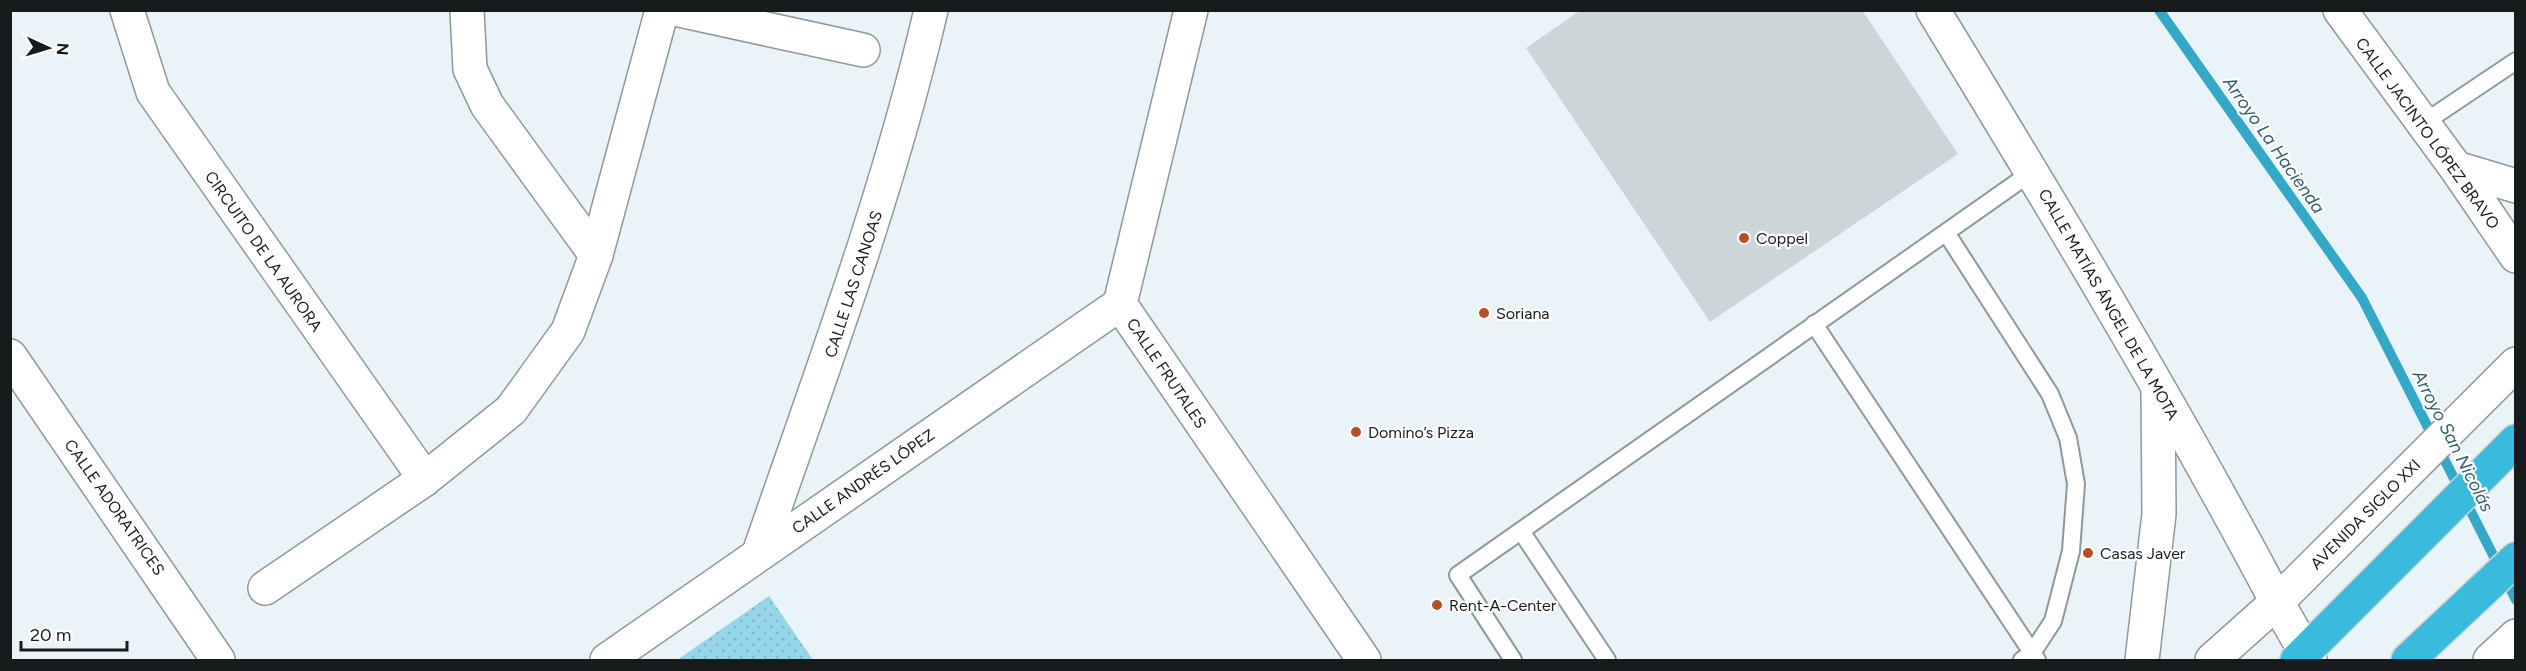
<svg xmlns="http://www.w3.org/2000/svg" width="2526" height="671" font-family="Figtree,sans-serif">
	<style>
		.park { fill: url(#park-dots) }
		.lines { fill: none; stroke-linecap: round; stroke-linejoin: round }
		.stream { stroke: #34a8c7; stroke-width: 10 }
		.building { fill: #ccd6d9 }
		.lane-casing { stroke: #8f989b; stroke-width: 20 }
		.street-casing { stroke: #8f989b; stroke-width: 36 }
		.secondary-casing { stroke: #8f989b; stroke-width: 36 }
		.highway-casing { stroke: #d1d1d2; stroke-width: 36 }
		.lane { stroke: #fff; stroke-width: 16 }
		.street { stroke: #fff; stroke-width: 33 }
		.secondary { stroke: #fff; stroke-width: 33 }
		.highway { stroke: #39bbde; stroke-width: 33 }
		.poi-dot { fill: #b64f28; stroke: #fff; stroke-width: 2 }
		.labels { text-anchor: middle; stroke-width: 4.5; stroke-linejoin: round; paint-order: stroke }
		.street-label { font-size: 16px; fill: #171b1c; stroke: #fff }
		.poi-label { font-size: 16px; fill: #171b1c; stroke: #fff; text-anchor: start }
		.water-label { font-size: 18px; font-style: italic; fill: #2e5d6b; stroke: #fff }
	</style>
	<defs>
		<pattern id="park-dots" width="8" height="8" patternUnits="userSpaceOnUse" patternTransform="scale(1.5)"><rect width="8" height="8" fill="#96d6ea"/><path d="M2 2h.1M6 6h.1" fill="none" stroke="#81b7c8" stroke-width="1.8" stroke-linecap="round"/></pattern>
	</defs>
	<rect width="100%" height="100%" fill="#eaf4f8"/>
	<path class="park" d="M769 596 813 660H677Z"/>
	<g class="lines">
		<path class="stream" d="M2159 10 2362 298 2516 600"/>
	</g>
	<path class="building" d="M1581 10H1862L1958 154 1710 322 1526 48Z"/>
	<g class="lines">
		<g class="lane-casing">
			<g id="lane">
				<path d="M2422 124 2516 61"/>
				<path d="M1947 234 2050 394 2068 438 2076 484 2071 551 2053 621 2032 653 2022 660"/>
				<path d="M1814 324 2037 660"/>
				<path d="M1521 531 1607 660"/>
				<path d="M1513 660 1458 575 2032 172"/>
			</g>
		</g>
		<g class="street-casing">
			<g id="street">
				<path d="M127 10 153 92 425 479"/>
				<path d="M467 10 470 69 487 105 596 255"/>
				<path d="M679 10 863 50"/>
				<path d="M1191 10 1120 304 1364 660"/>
				<path d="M1933 10C2052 205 2170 400 2277 602"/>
				<path d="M2340 10 2456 168 2516 256"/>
				<path d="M759 553C821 373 888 195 931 10"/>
				<path d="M265 588 425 479 511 410 568 331 596 255 662 10"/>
				<path d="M607 660 1120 304"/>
			</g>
		</g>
		<g class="secondary-casing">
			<g id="secondary">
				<path d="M2456 168 2516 186"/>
				<path d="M10 356 218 660"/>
				<path d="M2277 602 2310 660"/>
				<path d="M2142 660 2159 514 2158 388"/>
				<path d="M2212 660 2277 602 2516 364"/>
				<path d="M2490 660 2516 636"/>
			</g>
		</g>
		<g class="highway-casing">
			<g id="highway">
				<path d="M2297 660 2516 441"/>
				<path d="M2408 660 2516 559"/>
			</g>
		</g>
		<use href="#lane" class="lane"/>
		<use href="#street" class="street"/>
		<use href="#secondary" class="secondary"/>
		<use href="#highway" class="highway"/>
	</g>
	<g class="poi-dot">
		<circle cx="1744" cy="238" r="6"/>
		<circle cx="1484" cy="313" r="6"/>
		<circle cx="1356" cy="432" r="6"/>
		<circle cx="2088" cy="553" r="6"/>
		<circle cx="1437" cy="605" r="6"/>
	</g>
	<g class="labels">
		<g class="street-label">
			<text transform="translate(2428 133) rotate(54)" y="6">CALLE JACINTO LÓPEZ BRAVO</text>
			<text transform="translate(264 251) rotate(55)" y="6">CIRCUITO DE LA AURORA</text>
			<text transform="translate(853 284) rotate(-72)" y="6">CALLE LAS CANOAS</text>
			<text transform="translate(2109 304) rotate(60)" y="6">CALLE MATÍAS ÁNGEL DE LA MOTA</text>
			<text transform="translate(1167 373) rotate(56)" y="6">CALLE FRUTALES</text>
			<text transform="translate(863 481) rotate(-35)" y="6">CALLE ANDRÉS LÓPEZ</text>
			<text transform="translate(115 507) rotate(55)" y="6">CALLE ADORATRICES</text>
			<text transform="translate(2365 514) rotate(-45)" y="6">AVENIDA SIGLO XXI</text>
		</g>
		<g class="poi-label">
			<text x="1756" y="244">Coppel</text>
			<text x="1496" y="319">Soriana</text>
			<text x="1368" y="438">Domino’s Pizza</text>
			<text x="2100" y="559">Casas Javer</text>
			<text x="1449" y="611">Rent-A-Center</text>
		</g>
		<g class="water-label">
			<text transform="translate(2274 145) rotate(55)" y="6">Arroyo La Hacienda</text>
			<text transform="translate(2453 441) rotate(63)" y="6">Arroyo San Nicolás</text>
		</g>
	</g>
	<rect width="2526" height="671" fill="none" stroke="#171b1c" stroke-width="24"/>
	<g transform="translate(48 48) rotate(94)" stroke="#ffffff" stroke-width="4.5" paint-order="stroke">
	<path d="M0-4.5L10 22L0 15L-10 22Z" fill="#171b1c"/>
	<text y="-9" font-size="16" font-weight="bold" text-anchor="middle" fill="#171b1c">N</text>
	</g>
	<path d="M21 641v9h106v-9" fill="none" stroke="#171b1c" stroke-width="3"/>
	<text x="30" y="641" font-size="18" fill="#171b1c" stroke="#ffffff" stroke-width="4.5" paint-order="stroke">20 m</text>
</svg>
